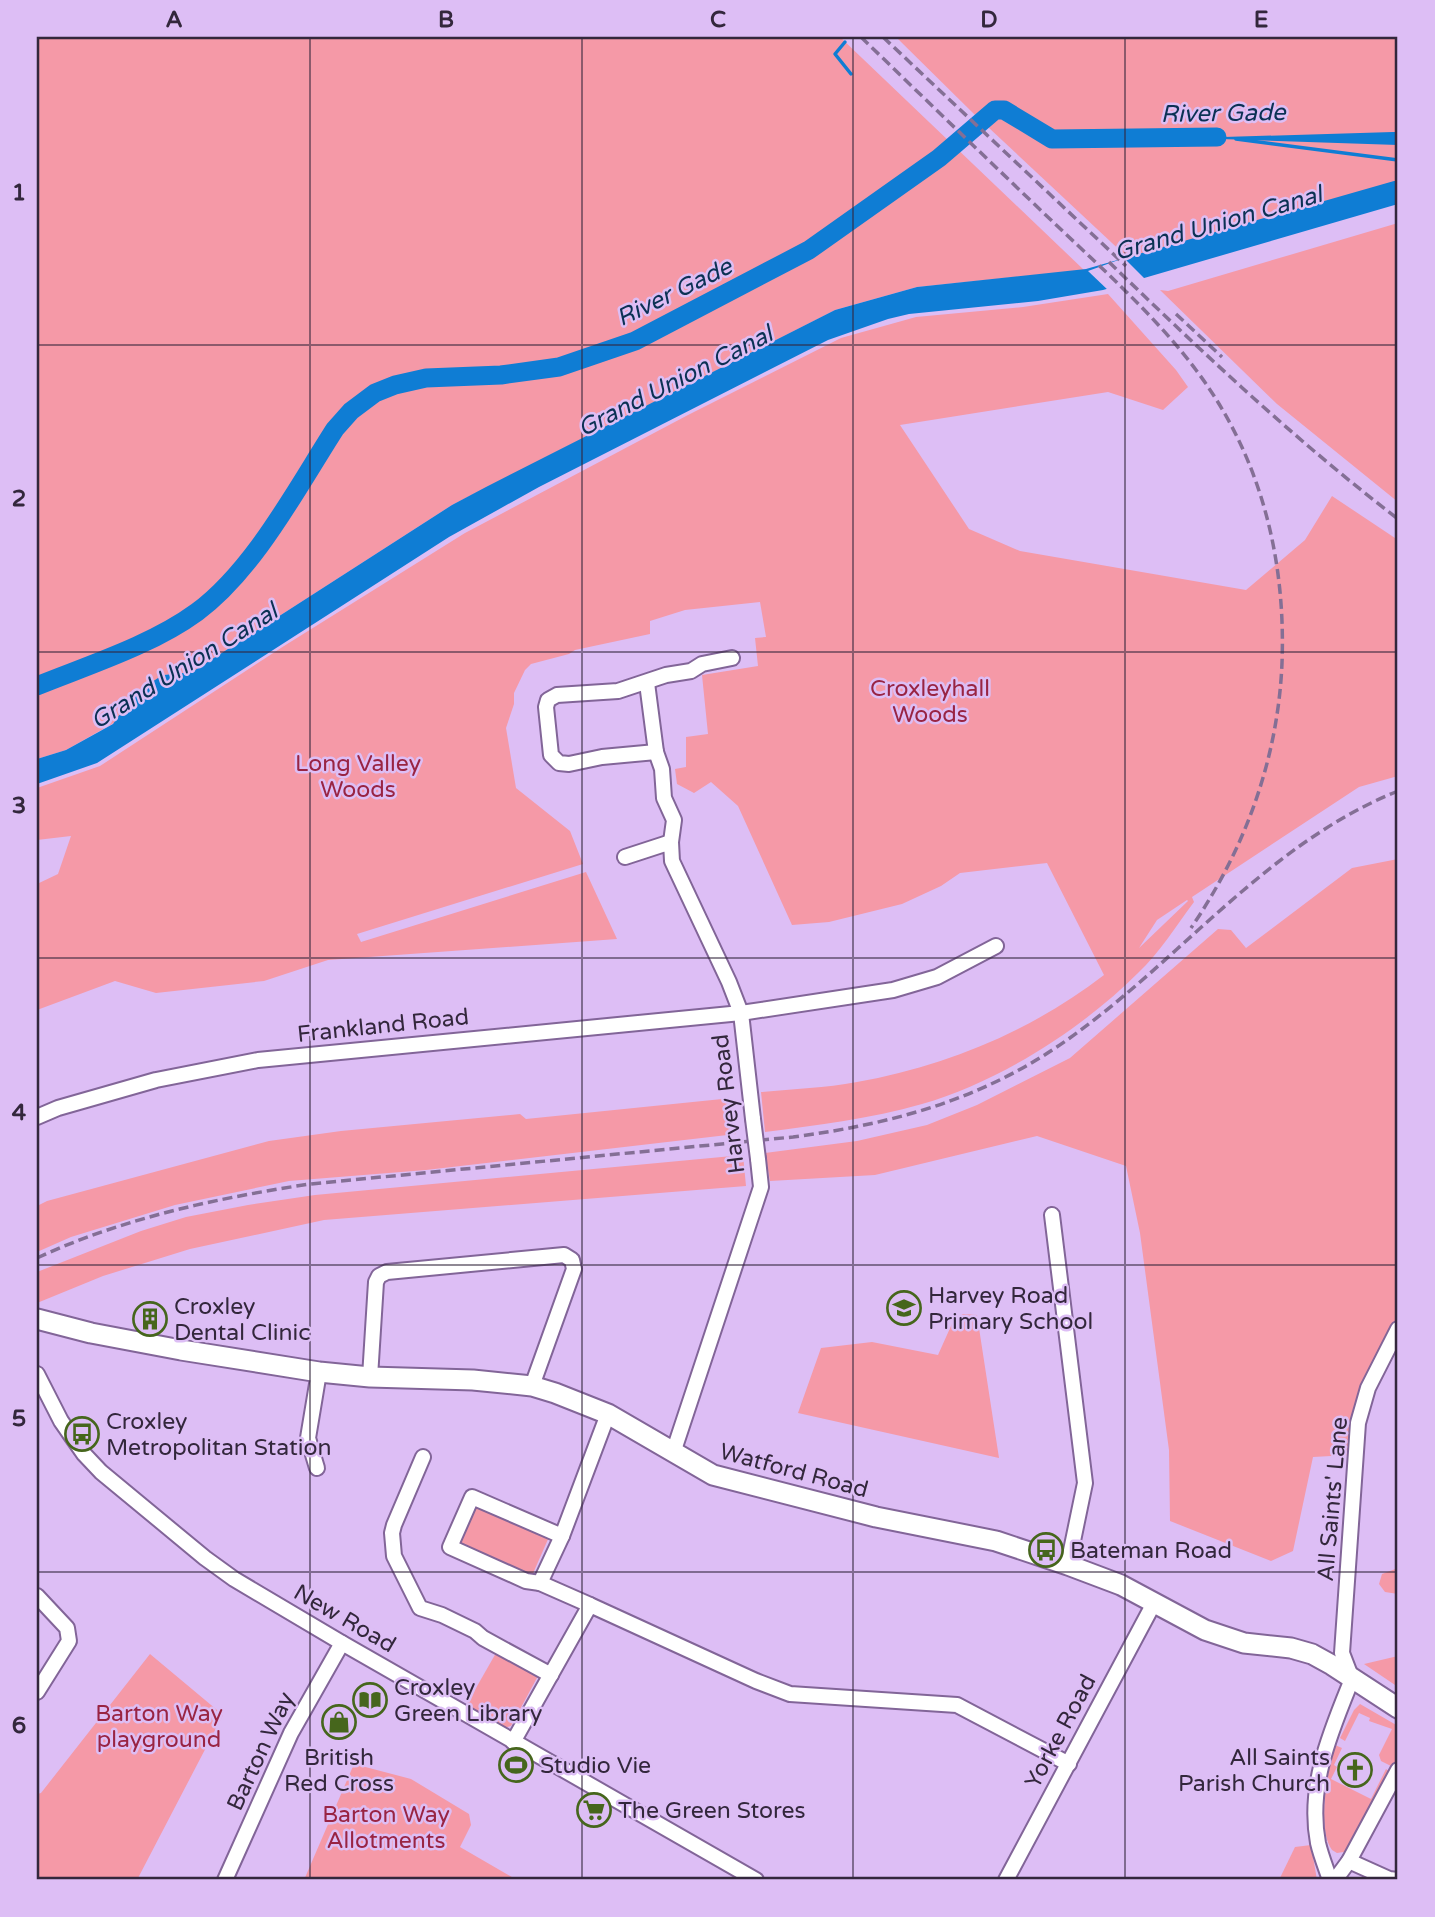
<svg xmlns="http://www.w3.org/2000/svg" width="1435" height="1917" font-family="'Varela Round',sans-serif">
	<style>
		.green { fill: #f599a7; fill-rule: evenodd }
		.water { fill: #0f7dd4 }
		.pier { fill: #ddbef5 }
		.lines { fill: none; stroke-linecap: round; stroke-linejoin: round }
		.stream { stroke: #0f7dd4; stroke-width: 3.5 }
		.river { stroke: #0f7dd4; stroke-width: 19 }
		.minor-casing { stroke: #826598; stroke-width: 18 }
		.major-casing { stroke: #826598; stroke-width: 23 }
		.minor { stroke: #fff; stroke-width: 14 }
		.major { stroke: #fff; stroke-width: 19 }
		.rail { stroke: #846f95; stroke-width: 3.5; stroke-dasharray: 10 5; stroke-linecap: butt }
		.minor-bridge-casing { stroke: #826598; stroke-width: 18; stroke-linecap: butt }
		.minor-bridge { stroke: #fff; stroke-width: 14 }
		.grid { fill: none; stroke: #33273c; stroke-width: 2; stroke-opacity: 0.55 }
		.labels { text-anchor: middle; stroke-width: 5; stroke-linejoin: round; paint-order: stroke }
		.park-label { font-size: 23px; fill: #992443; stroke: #ddbef5 }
		.street-label { font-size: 23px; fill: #33273c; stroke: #ddbef5 }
		.poi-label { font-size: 23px; fill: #33273c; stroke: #ddbef5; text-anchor: start }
		.water-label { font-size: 24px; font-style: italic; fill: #0b3154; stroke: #ddbef5 }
		.neatline { fill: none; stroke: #33273c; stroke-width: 2.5 }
		.grid-label { font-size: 23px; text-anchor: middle; font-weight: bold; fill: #33273c }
	</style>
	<rect width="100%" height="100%" fill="#ddbef5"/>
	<g class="green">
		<path d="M37 37H840L1084 270 917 287 835 310 452 505 192 672 164 675 125 705 117 721 112 724 66 750 37 759Z"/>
		<path d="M896 37H1398V188L1127 257 974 114Z"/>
		<path d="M1398 223V502L1277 404 1160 290 1168 291Z"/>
		<path d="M1108 294 1176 370 1188 387 1163 410 1108 392 900 425 969 529 1020 551 1246 590 1305 540 1332 496 1398 540V776L1359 787 1192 897 1194 902C1176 926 1160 952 1138 973 1082 1029 999 1082 922 1104 870 1119 818 1125 765 1132L761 1092C793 1089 825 1088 857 1082 947 1066 1031 1031 1104 975L1047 863 960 873 941 886 902 904 829 922 792 925 738 806 711 782 694 793 677 784 675 769 686 767V737L708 734 702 675 758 666 755 638 766 637 760 602 685 610 650 621V634L575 650 569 654 531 664 525 670 514 693V704L506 728 516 788 570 831 583 864 357 934 361 942 586 872 617 939 328 960 264 981 156 993 115 981 37 1010V884L58 874 71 836 37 840V788L100 766 284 646 465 533 688 415 841 338 916 317 1023 307ZM1187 900 1188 901 1139 948 1157 920Z"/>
		<path d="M1398 859V1319L1370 1372 1349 1455 1313 1457 1293 1551 1271 1561 1170 1521 1169 1450 1140 1233 1126 1166 1037 1136 875 1175 770 1181 765 1153 857 1141 927 1125 977 1105 1070 1058 1218 929 1231 930 1246 948 1352 868Z"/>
		<path d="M732 1098 736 1134 426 1170 289 1181 175 1205 71 1237 37 1252V1206L47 1201 269 1141 341 1131 520 1114 526 1119Z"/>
		<path d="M743 1155 746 1186 324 1220 190 1249 103 1276 37 1303V1272L141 1231 186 1217 248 1205 315 1195Z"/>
		<path d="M964 1314 977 1315 999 1458 798 1413 821 1348 872 1342 938 1355 955 1317Z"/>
		<path d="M474 1504 549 1537 531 1578 456 1546Z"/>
		<path d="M1398 1568V1594L1385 1592 1379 1584 1382 1574Z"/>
		<path d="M496 1653 538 1676 511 1726 500 1729 464 1709Z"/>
		<path d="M150 1654 223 1715 137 1880H37V1794L41 1793Z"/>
		<path d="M1398 1656V1687L1364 1664Z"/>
		<path d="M1360 1704 1398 1726V1756L1393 1767 1381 1761 1379 1755 1392 1729 1369 1721 1370 1718 1359 1713 1345 1741 1340 1738 1354 1710Z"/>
		<path d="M1335 1745 1342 1748 1334 1765 1337 1767 1331 1779 1371 1799 1386 1769 1390 1772 1350 1851 1337 1853 1332 1850C1316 1828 1328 1769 1335 1745Z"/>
		<path d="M354 1764 411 1779 469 1814 471 1825 460 1847 517 1880H304Z"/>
		<path d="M1311 1845 1317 1880H1279L1295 1847Z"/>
	</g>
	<g class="water">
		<path d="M1398 132V145L1191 138 1393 132Z"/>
		<path d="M1394 181H1398V204L1103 290 1038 301 909 314 888 319 828 340 539 487 449 537 97 763 37 784V759L66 750 113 724 134 694 158 678 164 675 192 672 452 505 486 487 835 310 917 287 1086 269Z"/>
	</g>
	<path class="pier" d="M1124 258 1147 281 1110 292 1088 271Z"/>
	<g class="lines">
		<g class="stream">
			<path d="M845 42 835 54 851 74"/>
			<path d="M1236 139 1398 160"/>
		</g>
		<path class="river" d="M37 686C89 665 152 645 197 612 254 570 297 488 335 429L351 411 375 393 395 385 426 378 501 375 559 367 635 341 809 250 939 158 995 110H1004L1052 139 1217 137"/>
		<g class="minor-casing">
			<g id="minor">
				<path d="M647 683 656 752 662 769 664 798 674 820 671 842"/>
				<path d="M656 752 602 757 569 764 559 763 551 755 546 707 548 700 557 695 618 691 666 675 691 671 702 664 732 658"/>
				<path d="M625 857 671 842 672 861 729 982 741 1013 753 1119"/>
				<path d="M37 1117 58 1108 156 1080 258 1060 741 1013 893 990 937 977 996 946"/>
				<path d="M1052 1215 1085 1483 1068 1565"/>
				<path d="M37 1374 61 1421 84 1454 101 1472 205 1558 234 1579 342 1643 756 1880"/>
				<path d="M370 1377 376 1282 379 1276 387 1272 564 1255 572 1260 574 1269 532 1386"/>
				<path d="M673 1453 761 1187 758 1159"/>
				<path d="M423 1457 394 1525 392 1533 394 1556 420 1608 442 1615 475 1631 483 1638 551 1675"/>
				<path d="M317 1468 308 1438 319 1372"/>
				<path d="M540 1583 526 1581 450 1547 472 1497 562 1536"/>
				<path d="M37 1596 67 1628 69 1641 37 1692"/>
				<path d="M590 1605 756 1681 790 1694 957 1705 1069 1764"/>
				<path d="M513 1742 590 1605 540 1583 562 1536 608 1414"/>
				<path d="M1349 1861 1389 1879 1398 1880"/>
				<path d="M225 1880 291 1733 342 1643"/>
				<path d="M1006 1880 1154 1603"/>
				<path d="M1330 1880C1326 1868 1321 1856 1318 1843 1307 1785 1331 1731 1352 1679L1342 1653 1358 1423 1368 1388 1398 1329"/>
				<path d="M1335 1880 1349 1861 1398 1770"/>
			</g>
		</g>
		<g class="major-casing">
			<path id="major" d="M37 1319 91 1333 181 1350 319 1372 370 1377 473 1380 532 1386 555 1393 608 1414 713 1475 876 1517 996 1541 1068 1565 1121 1585 1205 1630 1244 1643 1291 1648 1312 1654 1332 1665 1398 1708"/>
		</g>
		<use href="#minor" class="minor"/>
		<use href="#major" class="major"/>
		<g class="rail">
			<path d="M861 37C924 98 987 159 1051 220 1100 267 1155 315 1196 370 1260 455 1286 557 1282 663 1278 759 1245 849 1191 928"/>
			<path d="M883 37 1126 266"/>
			<path d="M1109 262C1202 352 1295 440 1398 519"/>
			<path d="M1176 314 1222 357"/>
			<path d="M37 1258C123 1218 217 1198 310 1184L793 1137C899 1123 991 1097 1078 1032 1186 953 1271 842 1398 791"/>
		</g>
		<g class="minor-bridge-casing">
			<path id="minor-bridge" d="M753 1119 758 1159"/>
		</g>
		<use href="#minor-bridge" class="minor-bridge"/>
	</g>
	<path class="grid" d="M310 37V1880M582 37V1880M853 37V1880M1125 37V1880M37 345H1398M37 652H1398M37 958H1398M37 1265H1398M37 1572H1398"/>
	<defs>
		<g id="school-ring" transform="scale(1.75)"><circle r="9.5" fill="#ddbef5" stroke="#46661c" stroke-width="1.5"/><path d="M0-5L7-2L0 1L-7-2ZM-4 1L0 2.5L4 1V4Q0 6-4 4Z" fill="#46661c"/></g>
		<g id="building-ring" transform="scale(1.75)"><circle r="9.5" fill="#ddbef5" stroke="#46661c" stroke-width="1.5"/><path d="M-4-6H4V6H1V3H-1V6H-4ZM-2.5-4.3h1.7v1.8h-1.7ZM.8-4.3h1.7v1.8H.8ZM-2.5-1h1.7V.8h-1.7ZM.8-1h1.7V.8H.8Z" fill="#46661c"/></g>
		<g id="bus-ring" transform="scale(1.75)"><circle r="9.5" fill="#ddbef5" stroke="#46661c" stroke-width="1.5"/><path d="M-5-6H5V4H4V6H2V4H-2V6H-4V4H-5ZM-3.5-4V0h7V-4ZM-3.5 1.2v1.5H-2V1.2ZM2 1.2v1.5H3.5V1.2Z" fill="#46661c"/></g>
		<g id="library-ring" transform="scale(1.75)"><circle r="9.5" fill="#ddbef5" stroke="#46661c" stroke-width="1.5"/><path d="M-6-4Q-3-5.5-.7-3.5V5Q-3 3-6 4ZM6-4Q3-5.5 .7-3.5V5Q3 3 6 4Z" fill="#46661c"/></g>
		<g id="shop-ring" transform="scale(1.75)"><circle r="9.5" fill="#ddbef5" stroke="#46661c" stroke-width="1.5"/><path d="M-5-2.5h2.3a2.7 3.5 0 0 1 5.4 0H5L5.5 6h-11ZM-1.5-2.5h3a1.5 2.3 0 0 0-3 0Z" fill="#46661c"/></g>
		<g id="stadium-ring" transform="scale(1.75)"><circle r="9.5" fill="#ddbef5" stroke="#46661c" stroke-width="1.5"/><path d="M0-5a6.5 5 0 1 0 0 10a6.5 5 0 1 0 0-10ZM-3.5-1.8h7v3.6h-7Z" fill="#46661c"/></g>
		<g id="church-ring" transform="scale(1.75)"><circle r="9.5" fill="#ddbef5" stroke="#46661c" stroke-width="1.5"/><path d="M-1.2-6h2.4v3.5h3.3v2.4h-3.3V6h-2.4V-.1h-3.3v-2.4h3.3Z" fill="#46661c"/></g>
		<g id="supermarket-ring" transform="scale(1.75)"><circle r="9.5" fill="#ddbef5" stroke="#46661c" stroke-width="1.5"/><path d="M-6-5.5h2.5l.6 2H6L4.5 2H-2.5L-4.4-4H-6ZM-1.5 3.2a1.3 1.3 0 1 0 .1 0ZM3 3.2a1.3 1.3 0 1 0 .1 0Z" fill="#46661c"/></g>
	</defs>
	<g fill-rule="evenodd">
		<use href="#school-ring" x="904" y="1308"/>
		<use href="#building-ring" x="150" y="1319"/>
		<use href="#bus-ring" x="82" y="1434"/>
		<use href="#bus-ring" x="1046" y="1550"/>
		<use href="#library-ring" x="370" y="1700"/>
		<use href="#shop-ring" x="339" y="1722"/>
		<use href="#stadium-ring" x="516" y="1765"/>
		<use href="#church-ring" x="1355" y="1770"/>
		<use href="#supermarket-ring" x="594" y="1810"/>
	</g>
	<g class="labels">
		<g class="park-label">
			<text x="930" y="696">Croxleyhall<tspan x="930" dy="26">Woods</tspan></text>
			<text x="358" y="771">Long Valley<tspan x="358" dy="26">Woods</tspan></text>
			<text x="159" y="1721">Barton Way<tspan x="159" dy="26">playground</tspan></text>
			<text x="386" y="1822">Barton Way<tspan x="386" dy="26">Allotments</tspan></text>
		</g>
		<g class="street-label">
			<text transform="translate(383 1025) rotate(-6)" y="8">Frankland Road</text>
			<text transform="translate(728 1104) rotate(-97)" y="8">Harvey Road</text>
			<text transform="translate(794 1470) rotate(15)" y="8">Watford Road</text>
			<text transform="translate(1332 1499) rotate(-85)" y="8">All Saints' Lane</text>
			<text transform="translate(345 1618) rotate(30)" y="8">New Road</text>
			<text transform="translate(1060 1731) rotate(-62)" y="8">Yorke Road</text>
			<text transform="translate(260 1751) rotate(-65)" y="8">Barton Way</text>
		</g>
		<g class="poi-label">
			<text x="928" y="1303">Harvey Road<tspan x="928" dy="26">Primary School</tspan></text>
			<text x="174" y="1314">Croxley<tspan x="174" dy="26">Dental Clinic</tspan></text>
			<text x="106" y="1429">Croxley<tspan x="106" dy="26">Metropolitan Station</tspan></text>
			<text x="1070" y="1558">Bateman Road</text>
			<text x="394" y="1695">Croxley<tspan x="394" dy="26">Green Library</tspan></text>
			<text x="339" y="1765" text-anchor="middle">British<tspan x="339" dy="26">Red Cross</tspan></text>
			<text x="1330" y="1765" text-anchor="end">All Saints<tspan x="1330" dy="26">Parish Church</tspan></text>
			<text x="540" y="1773">Studio Vie</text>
			<text x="618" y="1818">The Green Stores</text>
		</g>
		<g class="water-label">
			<text transform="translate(1223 113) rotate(-1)" y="8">River Gade</text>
			<text transform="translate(1218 223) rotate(-16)" y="8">Grand Union Canal</text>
			<text transform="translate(674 292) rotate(-26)" y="8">River Gade</text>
			<text transform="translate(675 381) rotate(-27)" y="8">Grand Union Canal</text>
			<text transform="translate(184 666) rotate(-32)" y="8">Grand Union Canal</text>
		</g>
	</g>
	<rect width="1435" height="1917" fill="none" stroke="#ddbef5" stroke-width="77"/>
	<rect x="38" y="38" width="1358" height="1840" class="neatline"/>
	<g class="grid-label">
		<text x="174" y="27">A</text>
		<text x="446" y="27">B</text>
		<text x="718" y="27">C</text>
		<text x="989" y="27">D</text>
		<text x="1261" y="27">E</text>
		<text x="19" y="200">1</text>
		<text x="19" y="506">2</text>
		<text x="19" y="813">3</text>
		<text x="19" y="1120">4</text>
		<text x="19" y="1426">5</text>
		<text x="19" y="1733">6</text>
	</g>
</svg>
